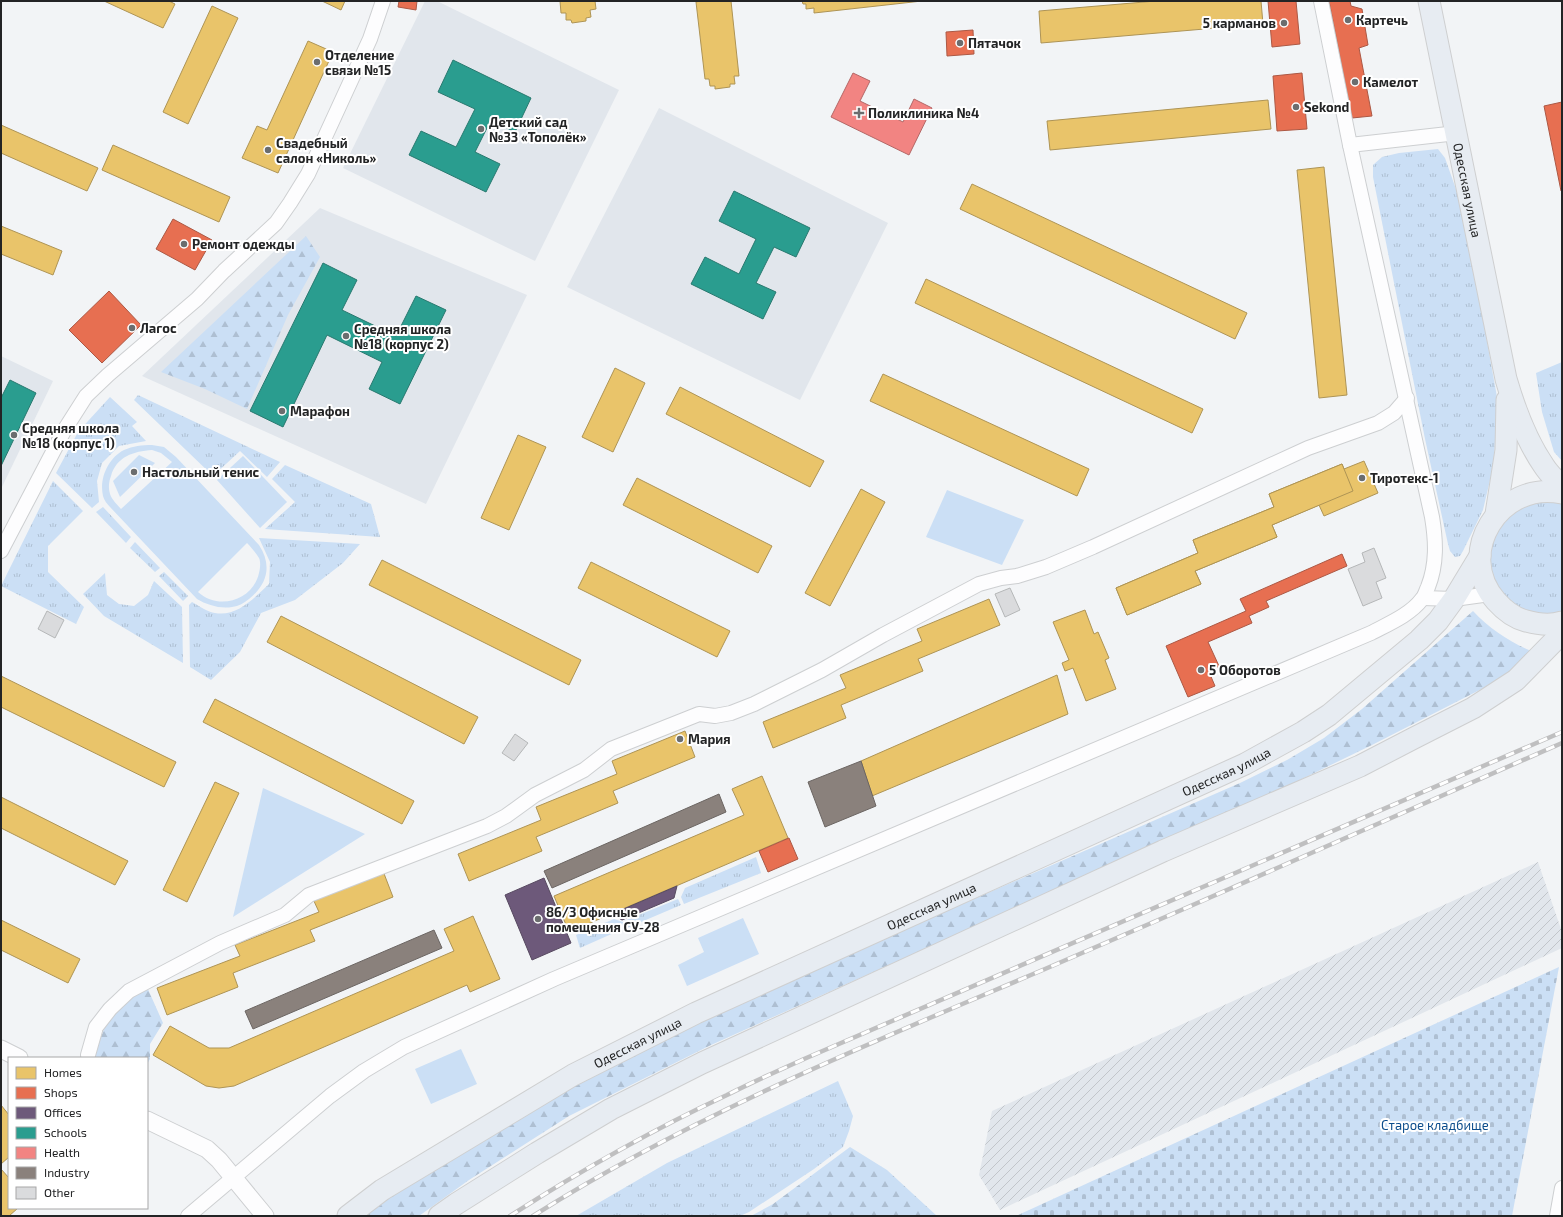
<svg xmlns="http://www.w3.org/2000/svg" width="1563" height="1217" font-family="'Exo 2',sans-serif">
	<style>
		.built { fill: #e1e6ec }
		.industrial { fill: url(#industrial-furrows) }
		.grass { fill: url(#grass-tufts) }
		.forest { fill: url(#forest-firs) }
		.cemetery { fill: url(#cemetery-stones) }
		.green { fill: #cbdff5; fill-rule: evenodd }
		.homes { fill: #e9c46a; stroke: #ae9455 }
		.shops { fill: #e76f51; stroke: #ac5844 }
		.offices { fill: #6d597a; stroke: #574960 }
		.schools { fill: #2a9d8f; stroke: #28796f }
		.health { fill: #f28482; stroke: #b46766 }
		.industry { fill: #8a817c; stroke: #6b6562 }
		.building { fill: #dadbdd; stroke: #b5b7b8 }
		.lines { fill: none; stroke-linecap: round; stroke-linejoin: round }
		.minor-casing { stroke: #cdcfd1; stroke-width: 16 }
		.tertiary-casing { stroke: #cdcfd1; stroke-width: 19 }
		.primary-casing { stroke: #cecfd0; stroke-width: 23 }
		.minor { stroke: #fdfdfe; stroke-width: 14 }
		.tertiary { stroke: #fdfdfe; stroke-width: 17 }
		.primary { stroke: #e7ecf2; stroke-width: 21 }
		.rail-casing { stroke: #bfbfc0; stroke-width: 4.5 }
		.rail { stroke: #fff; stroke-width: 3; stroke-dasharray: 9; stroke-linecap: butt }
		.poi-dot { fill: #6b6d6e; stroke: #fff; stroke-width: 1.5 }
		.labels { text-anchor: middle; stroke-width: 4; stroke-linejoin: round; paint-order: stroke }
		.poi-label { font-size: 13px; font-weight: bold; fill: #232425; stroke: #fff; text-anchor: start }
		.street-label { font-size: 13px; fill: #232425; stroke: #fff }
		.park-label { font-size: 13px; fill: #0c4d8c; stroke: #fff }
	</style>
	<defs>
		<pattern id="industrial-furrows" width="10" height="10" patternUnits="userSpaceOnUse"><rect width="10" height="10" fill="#e1e6ec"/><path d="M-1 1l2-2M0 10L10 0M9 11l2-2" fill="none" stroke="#c1c5ca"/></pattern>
		<pattern id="grass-tufts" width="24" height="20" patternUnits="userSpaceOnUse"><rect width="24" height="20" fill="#cbdff5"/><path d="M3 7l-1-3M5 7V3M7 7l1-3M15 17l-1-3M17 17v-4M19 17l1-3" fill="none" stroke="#aebfd2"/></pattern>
		<pattern id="forest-firs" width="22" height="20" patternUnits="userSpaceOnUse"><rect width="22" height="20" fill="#cbdff5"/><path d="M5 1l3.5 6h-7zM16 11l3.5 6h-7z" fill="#aebfd2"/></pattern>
		<pattern id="cemetery-stones" width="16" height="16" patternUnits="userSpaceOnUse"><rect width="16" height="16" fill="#cbdff5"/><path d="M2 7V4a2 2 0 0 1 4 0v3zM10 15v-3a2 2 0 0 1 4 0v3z" fill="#aebfd2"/></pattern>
	</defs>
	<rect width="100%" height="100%" fill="#f2f4f6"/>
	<g class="built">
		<path d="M425 1H437L619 90 535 261 343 168Z"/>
		<path d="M659 108 888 223 800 400 567 287Z"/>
		<path d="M320 208 527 295 426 504 142 376Z"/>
		<path d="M1 356 53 381 1 489Z"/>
	</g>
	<path class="industrial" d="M1538 862 1562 932V948L1000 1210 979 1175 992 1111Z"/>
	<g class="grass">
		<path d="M1438 149 1445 158 1464 212 1497 397 1494 463 1483 510 1463 551 1460 556 1455 557 1450 551 1448 544 1425 439 1373 177V165L1382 157 1399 153Z"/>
		<path d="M1562 362V461L1554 452 1542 412 1536 373Z"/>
		<path d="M138 395 280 462 267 477 240 451 213 476 134 400Z"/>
		<path d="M110 397 137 422 132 426 146 441 119 446 102 463 97 481 99 502 92 508 56 473 78 432Z"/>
		<path d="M285 465 371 504 380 537 265 529 295 502 272 479Z"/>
		<path d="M53 481 83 511 48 546V572L84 607 76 624 1 586Z"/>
		<path d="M1531 502H1562V612C1521 624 1485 589 1490 549 1491 540 1495 529 1500 523 1507 515 1522 508 1531 502Z"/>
		<path d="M103 507 131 537 126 543 96 512Z"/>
		<path d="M259 538 360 544 343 563 295 600 261 613 240 652 211 680 190 667 189 605 192 602C199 606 208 612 215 613 237 617 254 598 269 584L270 562Z"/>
		<path d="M135 542 160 568 155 572 130 548Z"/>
		<path d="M164 572 188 596 183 601 159 576Z"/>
		<path d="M105 573 107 595 119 604 134 606 148 595 154 581 182 607 183 663 104 616 83 594Z"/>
		<path d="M756 857 761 873 684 904 681 897 685 888Z"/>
		<path d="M678 899 681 905 627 928 624 921Z"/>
		<path d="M614 919 623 922 625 928 580 948 576 935Z"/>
		<path d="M838 1081 853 1116 849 1131 843 1147 814 1169 749 1212 740 1216H576L667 1163Z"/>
	</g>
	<g class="forest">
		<path d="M306 236 320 257 288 315 247 409 205 389 161 372Z"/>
		<path d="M1473 611C1489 628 1508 641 1529 650L1528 656 1511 674 1372 745 1141 857 931 946 711 1045 569 1116 469 1180 419 1216H358L572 1084 809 971 1240 783 1287 760 1324 738 1362 709Z"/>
		<path d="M147 987 163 1023 150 1044V1059L147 1064V1058H92L108 1020 131 996Z"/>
		<path d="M850 1147 887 1170 937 1216H751L773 1204Z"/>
	</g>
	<path class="cemetery" d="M1559 967 1512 1216H1016Z"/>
	<g class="green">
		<path d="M152 445 164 447 176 457 259 545C272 565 268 584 249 599 244 603 239 606 232 607 220 609 207 605 197 599L110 507C107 504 104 500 103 496 99 479 108 458 124 450 133 446 142 445 152 445ZM152 450 161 453 172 462 121 509C117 504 112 500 110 494 108 488 109 481 111 476 116 457 134 451 152 450ZM247 543C251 547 256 553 259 558 261 562 260 569 259 573 253 600 219 611 198 592Z"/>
		<path d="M139 455 155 463 120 497 113 481Z"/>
		<path d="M243 456 287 502 260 528 217 480Z"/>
		<path d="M947 490 1024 520 1002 565 926 537Z"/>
		<path d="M263 788 365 834 233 917Z"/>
		<path d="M743 918 759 954 687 986 678 965 704 952 698 938Z"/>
		<path d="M461 1049 477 1084 431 1104 415 1069Z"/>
	</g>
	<g class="homes">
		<path d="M104 1H169L175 4 163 28Z"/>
		<path d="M322 1H345L341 10Z"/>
		<path d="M560 1H595L596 9 590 10 591 17 586 18V21L572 23 571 20H566V13H561Z"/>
		<path d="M700 1H731L739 76H734L735 84H730V87L715 89V86H710L709 79H705L696 2Z"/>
		<path d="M802 1H922L814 13V8L806 9V4H803Z"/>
		<path d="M1156 1H1261L1263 24 1041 43 1039 11Z"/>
		<path d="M212 6 238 18 188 124 163 112Z"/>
		<path d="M308 41 333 52 278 173 242 158 257 126 267 130Z"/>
		<path d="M1268 100 1271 129 1050 150 1047 121Z"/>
		<path d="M1 125 98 168 87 191 1 153Z"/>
		<path d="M113 145 230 197 219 222 102 170Z"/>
		<path d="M1324 167 1347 395 1319 398 1297 170Z"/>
		<path d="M972 184 1247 313 1235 339 960 209Z"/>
		<path d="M1 226 62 251 53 275 1 254Z"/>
		<path d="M926 279 1203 409 1192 433 915 303Z"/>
		<path d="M615 368 645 383 613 452 582 437Z"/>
		<path d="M883 374 1089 469 1077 496 870 401Z"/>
		<path d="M680 387 824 461 810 487 666 414Z"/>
		<path d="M518 435 546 447 509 530 481 518Z"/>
		<path d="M1364 461 1378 493 1324 516 1319 505 1272 525 1277 537 1195 571 1201 584 1127 615 1116 588 1198 553 1193 540 1274 507 1269 494 1342 464 1344 469Z"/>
		<path d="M1342 464 1353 491 1272 525 1277 537 1195 571 1201 584 1127 615 1116 588 1198 553 1193 540 1274 507 1269 494Z"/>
		<path d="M637 478 772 546 758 573 623 505Z"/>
		<path d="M861 489 885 502 830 606 805 593Z"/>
		<path d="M382 560 581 660 569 685 369 585Z"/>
		<path d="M591 562 730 631 717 657 578 588Z"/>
		<path d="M989 599 1000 625 918 659 923 671 841 705 846 718 773 748 763 722 846 688 840 675 922 641 917 629Z"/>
		<path d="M1085 610 1094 634 1098 632 1109 658 1105 660 1116 689 1086 701 1073 668 1065 671 1062 663 1069 660 1053 622Z"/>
		<path d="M281 616 478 717 464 744 267 642Z"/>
		<path d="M1057 675 1068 714 872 796 861 761Z"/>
		<path d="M1 676 176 762 164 787 1 707Z"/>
		<path d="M215 699 414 801 402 824 203 722Z"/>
		<path d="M685 731 695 757 613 791 618 803 536 837 542 851 469 881 458 854 541 820 536 807 617 774 612 761Z"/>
		<path d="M762 776 788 838 569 932 554 896 744 815 732 789Z"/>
		<path d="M215 782 239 793 187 902 163 890Z"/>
		<path d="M1 797 128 861 115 885 1 828Z"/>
		<path d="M383 871 393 897 310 930 315 941 233 973 238 987 167 1015 157 988 240 956 235 945 319 912 313 899Z"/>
		<path d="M473 916 500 979 470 992 467 985 234 1086 219 1088 206 1086 153 1055 170 1026 209 1048H229L454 951 444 929Z"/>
		<path d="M1 920 80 959 68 983 1 950Z"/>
		<path d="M1 1105 9 1115V1157L1 1164Z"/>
		<path d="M1 1169 9 1178V1208H18L9 1216H1Z"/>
	</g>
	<g class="shops">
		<path d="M399 1H417L416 10 398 7Z"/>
		<path d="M1268 1H1296L1300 44 1272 47Z"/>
		<path d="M1329 1H1350L1351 6 1362 9 1368 45 1359 48 1372 116 1352 118Z"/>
		<path d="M973 30 974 54 947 56 946 32Z"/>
		<path d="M1302 73 1307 129 1277 131 1273 76Z"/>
		<path d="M1562 102V191H1561L1544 106Z"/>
		<path d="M173 219 212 240 195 270 156 249Z"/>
		<path d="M109 291 141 325 102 363 69 330Z"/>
		<path d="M1342 554 1347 566 1266 601 1269 607 1249 616 1252 623 1208 642 1219 666 1209 672 1215 686 1188 697 1166 646 1246 611 1240 599Z"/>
		<path d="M789 838 798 859 768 872 759 851Z"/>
	</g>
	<g class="offices">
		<path d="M544 878 571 943 532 960 505 895Z"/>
		<path d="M677 886 674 898 622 920 612 914Z"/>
	</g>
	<g class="schools">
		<path d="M453 60 531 98 515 132 491 120 475 152 500 164 486 192 409 155 421 131 456 147 475 109 438 92Z"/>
		<path d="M734 191 810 228 796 257 774 247 756 283 776 292 763 319 691 284 705 257 739 274 756 239 719 221Z"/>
		<path d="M323 263 357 280 342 310 396 336 416 296 446 310 400 404 369 389 382 362 327 335 283 427 250 411Z"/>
		<path d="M10 380 36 393 1 466V398Z"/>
	</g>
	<path class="health" d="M853 73 870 81 860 101 903 122 914 99 932 108 909 155 831 117Z"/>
	<g class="industry">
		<path d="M861 761 876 806 825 827 808 782Z"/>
		<path d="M719 794 726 812 552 888 544 871Z"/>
		<path d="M434 930 442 948 253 1029 245 1011Z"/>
	</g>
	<g class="building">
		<path d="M1374 548 1386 578 1376 582 1382 598 1363 606 1348 569 1365 562 1362 553Z"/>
		<path d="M1010 588 1020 610 1005 617 995 594Z"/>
		<path d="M47 611 64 620 55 638 38 629Z"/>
		<path d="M515 734 528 743 514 761 502 753Z"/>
	</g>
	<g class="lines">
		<g class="minor-casing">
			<g id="minor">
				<path d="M1350 145 1457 133"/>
				<path d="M1 551 65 429 86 396 108 375 197 299 224 271 276 223 290 203 308 174 370 39 383 1"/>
				<path d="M1423 598 1454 599 1490 594"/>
				<path d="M88 1055 96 1027 110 1009 129 991 220 943 285 915 309 895 487 826 506 816 535 795 584 770 611 749 699 714 715 716 731 713 754 704 822 670 883 635 979 584 1001 578 1017 576 1046 567 1093 547 1308 448 1378 423 1394 413 1407 398"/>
				<path d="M188 1216 330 1096 364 1071 404 1047 554 979 1371 633C1388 624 1410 615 1422 599 1425 596 1426 591 1428 587 1437 564 1436 541 1432 517L1350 145 1321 1"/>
				<path d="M1557 1216 1562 1188"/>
			</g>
		</g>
		<g class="tertiary-casing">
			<g id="tertiary">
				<path d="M1 1049 19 1058"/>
				<path d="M147 1120 207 1149 219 1160 265 1216"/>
			</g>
		</g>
		<g class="primary-casing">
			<g id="primary">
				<path id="s1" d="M1429 1 1506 379C1515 410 1526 440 1544 466 1549 474 1556 480 1562 487"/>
				<path d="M1562 493C1500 480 1454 553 1496 601 1504 610 1514 618 1526 621 1537 624 1550 626 1562 622"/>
				<path d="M1496 514 1506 450 1507 400"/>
				<path id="s2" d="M348 1216 382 1190 573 1075 696 1013 1245 764 1303 732 1329 715 1419 640 1438 621 1454 599 1480 556"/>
				<path d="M439 1216 456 1204 537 1153 611 1109 702 1063 1163 851 1360 766 1414 738 1473 708 1516 680 1562 633"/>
			</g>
		</g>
		<use href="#minor" class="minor"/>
		<use href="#tertiary" class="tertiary"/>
		<use href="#primary" class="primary"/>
		<g class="rail-casing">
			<g id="rail">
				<path d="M510 1216C580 1171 652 1130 727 1095 752 1082 778 1071 804 1059L1562 732"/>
				<path d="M533 1216C694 1114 871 1043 1045 969 1218 895 1390 818 1562 743"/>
			</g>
		</g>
		<use href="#rail" class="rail"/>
	</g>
	<g class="poi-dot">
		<circle cx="1348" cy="20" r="4"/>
		<circle cx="1284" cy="23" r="4"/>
		<circle cx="960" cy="43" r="4"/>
		<circle cx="317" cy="62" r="4"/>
		<circle cx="1355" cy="82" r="4"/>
		<circle cx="1296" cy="107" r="4"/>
		<path d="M857 107h4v4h4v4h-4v4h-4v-4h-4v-4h4z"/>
		<circle cx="481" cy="129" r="4"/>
		<circle cx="268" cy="150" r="4"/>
		<circle cx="184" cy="244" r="4"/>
		<circle cx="132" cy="328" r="4"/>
		<circle cx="346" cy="336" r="4"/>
		<circle cx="282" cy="411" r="4"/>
		<circle cx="14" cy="435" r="4"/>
		<circle cx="134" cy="472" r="4"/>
		<circle cx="1362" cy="478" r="4"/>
		<circle cx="1201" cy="670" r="4"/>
		<circle cx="680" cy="739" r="4"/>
		<circle cx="538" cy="919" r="4"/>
	</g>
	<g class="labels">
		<g class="poi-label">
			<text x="1356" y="25">Картечь</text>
			<text x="1276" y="28" text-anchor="end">5 карманов</text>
			<text x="968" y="48">Пятачок</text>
			<text x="325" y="60">Отделение<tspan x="325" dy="15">связи №15</tspan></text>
			<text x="1363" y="87">Камелот</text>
			<text x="1304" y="112">Sekond</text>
			<text x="868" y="118">Поликлиника №4</text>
			<text x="489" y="127">Детский сад<tspan x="489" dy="15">№33 «Тополёк»</tspan></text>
			<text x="276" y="148">Свадебный<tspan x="276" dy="15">салон «Николь»</tspan></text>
			<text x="192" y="249">Ремонт одежды</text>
			<text x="140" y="333">Лагос</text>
			<text x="354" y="334">Средняя школа<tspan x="354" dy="15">№18 (корпус 2)</tspan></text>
			<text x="290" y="416">Марафон</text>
			<text x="22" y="433">Средняя школа<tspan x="22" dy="15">№18 (корпус 1)</tspan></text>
			<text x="142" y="477">Настольный тенис</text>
			<text x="1370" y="483">Тиротекс-1</text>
			<text x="1209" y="675">5 Оборотов</text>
			<text x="688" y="744">Мария</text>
			<text x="546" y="917">86/3 Офисные<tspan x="546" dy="15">помещения СУ-28</tspan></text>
		</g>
		<g class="street-label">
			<text dy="5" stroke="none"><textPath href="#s1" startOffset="193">Одесская улица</textPath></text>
			<text dy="5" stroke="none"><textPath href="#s2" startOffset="986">Одесская улица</textPath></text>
			<text dy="5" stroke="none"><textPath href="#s2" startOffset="662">Одесская улица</textPath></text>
			<text dy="5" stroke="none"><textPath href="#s2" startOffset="338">Одесская улица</textPath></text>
		</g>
		<g class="park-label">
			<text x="1435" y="1130">Старое кладбище</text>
		</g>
	</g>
	<rect width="1563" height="1217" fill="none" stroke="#232425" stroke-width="4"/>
	<rect x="8" y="1057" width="140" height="152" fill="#ffffff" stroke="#a7a7a8"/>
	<rect x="16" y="1067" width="20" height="12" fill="#e9c46a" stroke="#a7a7a8"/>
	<text x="44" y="1077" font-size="12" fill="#232425">Homes</text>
	<rect x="16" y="1087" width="20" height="12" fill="#e76f51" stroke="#a7a7a8"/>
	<text x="44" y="1097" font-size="12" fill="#232425">Shops</text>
	<rect x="16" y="1107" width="20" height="12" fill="#6d597a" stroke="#a7a7a8"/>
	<text x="44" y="1117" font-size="12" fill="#232425">Offices</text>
	<rect x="16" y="1127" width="20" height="12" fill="#2a9d8f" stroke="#a7a7a8"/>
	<text x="44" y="1137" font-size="12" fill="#232425">Schools</text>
	<rect x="16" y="1147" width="20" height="12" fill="#f28482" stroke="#a7a7a8"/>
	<text x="44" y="1157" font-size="12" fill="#232425">Health</text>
	<rect x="16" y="1167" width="20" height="12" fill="#8a817c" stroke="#a7a7a8"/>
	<text x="44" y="1177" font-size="12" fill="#232425">Industry</text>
	<rect x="16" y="1187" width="20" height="12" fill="#dadbdd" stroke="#a7a7a8"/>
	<text x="44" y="1197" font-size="12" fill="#232425">Other</text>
</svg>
